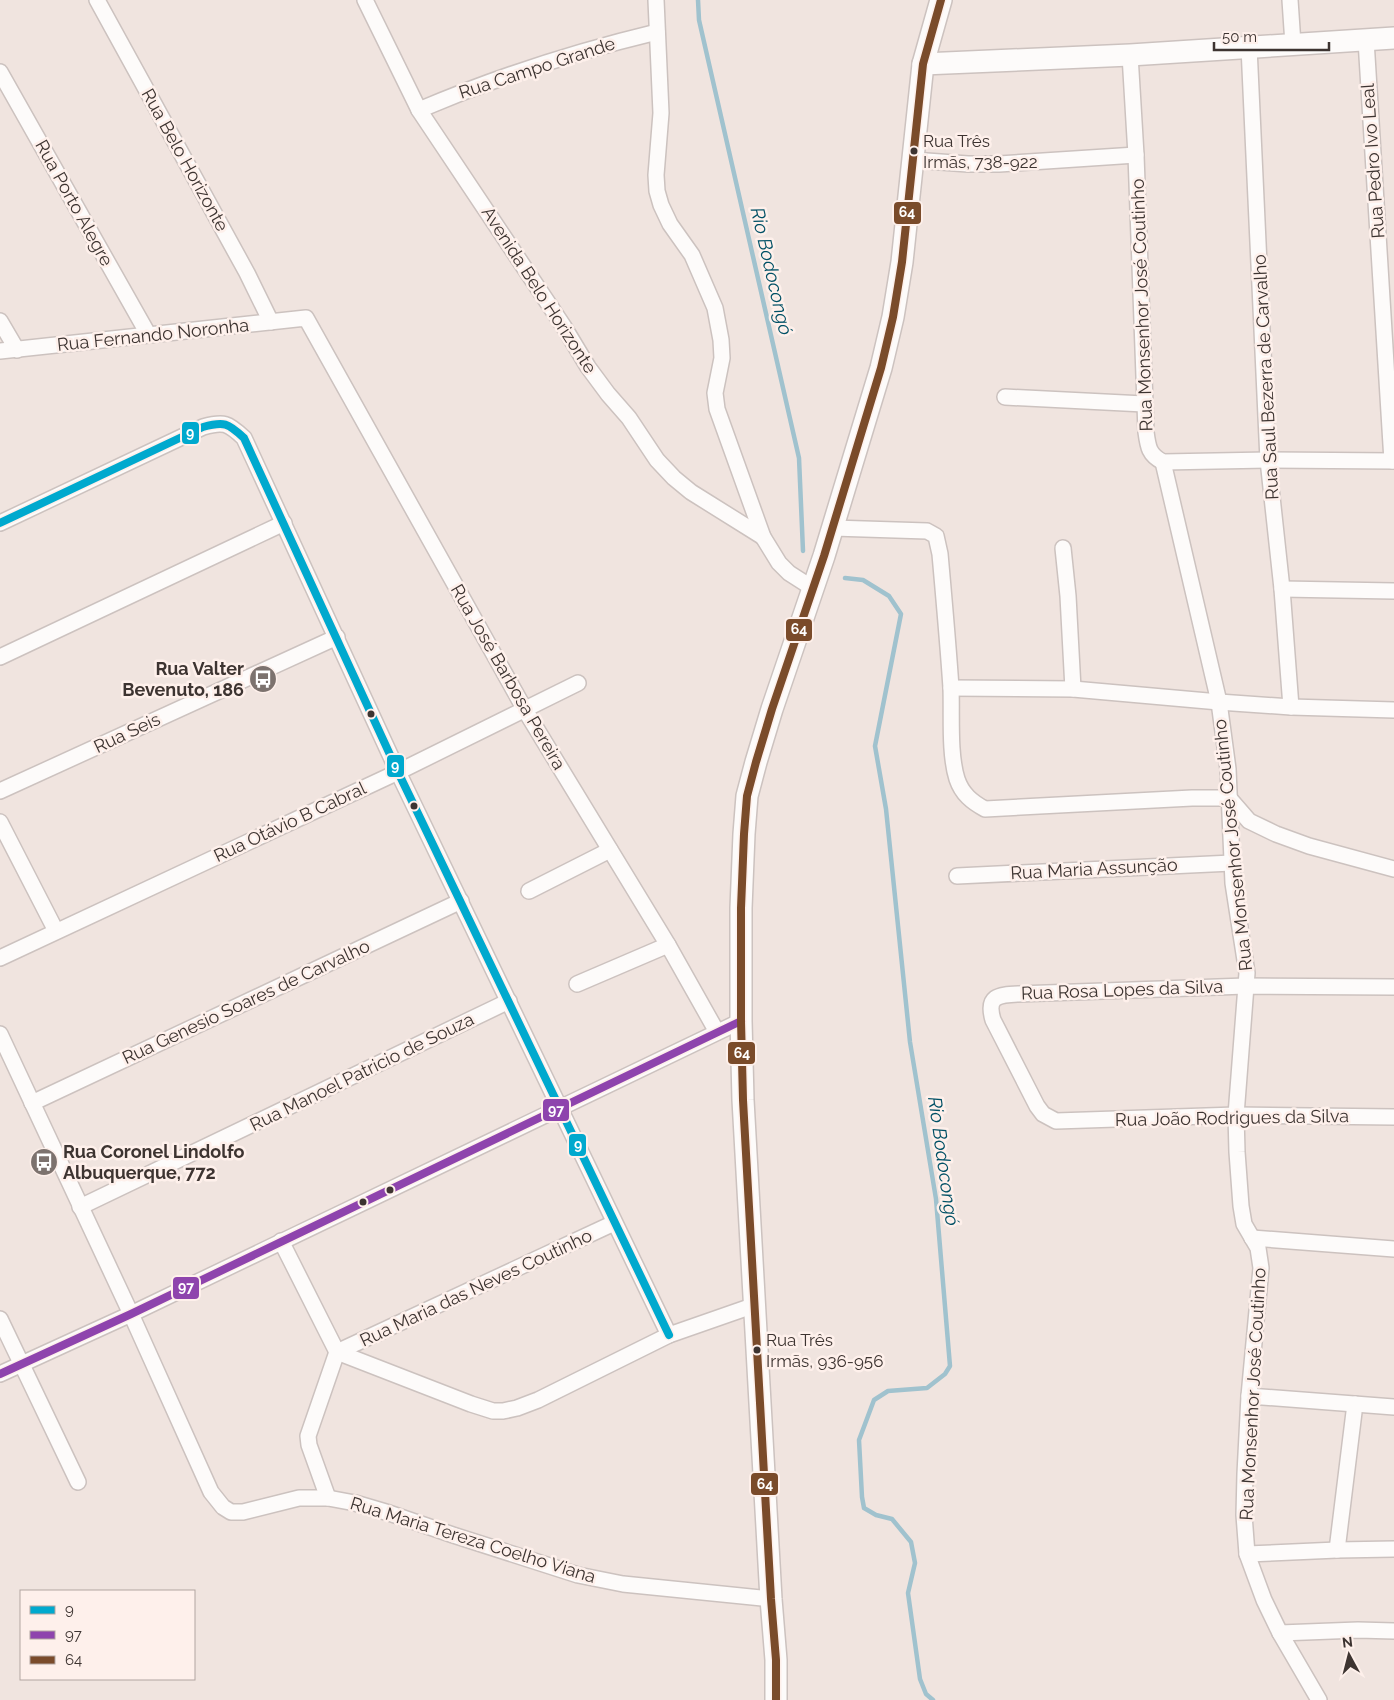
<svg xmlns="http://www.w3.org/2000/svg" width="1394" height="1700" font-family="Raleway,sans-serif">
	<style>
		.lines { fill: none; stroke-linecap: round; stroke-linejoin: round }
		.stream { stroke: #a0c2ce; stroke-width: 4.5 }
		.street-casing { stroke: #ccc2bf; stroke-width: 18 }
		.secondary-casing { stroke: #ccc2bf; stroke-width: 24 }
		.street { stroke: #fdfbfa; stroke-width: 15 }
		.secondary { stroke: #fdfbfa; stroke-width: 21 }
		.bus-1-casing { stroke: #fef0eb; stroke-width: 11 }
		.bus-2-casing { stroke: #fef0eb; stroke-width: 11 }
		.bus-3-casing { stroke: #fef0eb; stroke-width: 11 }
		.bus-1 { stroke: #00a9ce; stroke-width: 8 }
		.bus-2 { stroke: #8e44ad; stroke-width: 8 }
		.bus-3 { stroke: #7a4b2a; stroke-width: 8 }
		.bus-dot { fill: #3d3431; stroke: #fef0eb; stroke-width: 2 }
		.labels { text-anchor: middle; stroke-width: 5; stroke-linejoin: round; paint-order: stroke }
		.bus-label { font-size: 17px; fill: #3d3431; stroke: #fef0eb; text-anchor: start }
		.street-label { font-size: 18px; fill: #3d3431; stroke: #fef0eb }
		.poi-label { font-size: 18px; font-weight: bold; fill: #3d3431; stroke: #fef0eb; text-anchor: end }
		.water-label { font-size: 19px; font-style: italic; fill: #005065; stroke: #fef0eb }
		.line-badge { stroke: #fef0eb; stroke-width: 2 }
		.badge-label { font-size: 14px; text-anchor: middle; font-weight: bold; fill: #fff }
	</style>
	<rect width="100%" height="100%" fill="#f0e4df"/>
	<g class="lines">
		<g class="stream">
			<path d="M698 0 699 20 799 458 803 551"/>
			<path d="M845 578 863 580 889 596 901 614 875 746 886 809 910 1042 936 1199 950 1366 945 1374 927 1388 888 1391 874 1400 859 1440 862 1497 864 1508 876 1515 892 1519 911 1542 915 1563 908 1593 920 1679 926 1694 933 1700"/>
		</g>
		<g class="street-casing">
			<g id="street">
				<path d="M97 0 247 273 271 322"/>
				<path d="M365 0 419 110 564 327 588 367 608 394 629 418 657 460 674 478 691 492 763 537"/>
				<path d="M656 0 661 113 656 175 657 191 661 205 670 224 692 255 715 308 721 340 722 358 715 393 717 409 763 537 779 563 789 573 814 589"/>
				<path d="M1290 0 1293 44"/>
				<path d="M1366 40 1392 461"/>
				<path d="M1249 47 1268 460 1282 589 1291 707"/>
				<path d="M1130 55 1136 155 1146 432C1148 447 1149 455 1163 462L1268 460 1394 461"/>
				<path d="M0 72 148 334"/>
				<path d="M419 110C494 78 578 51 657 32"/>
				<path d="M913 160 968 164H999L1136 155"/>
				<path d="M0 321 17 350"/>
				<path d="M0 351 306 318 525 710 668 945 717 1032"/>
				<path d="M1005 397 1144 404"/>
				<path d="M1163 462 1219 702 1228 769 1233 883 1247 973 1236 1115 1237 1152 1241 1206 1244 1224 1258 1248 1261 1268 1249 1396 1245 1474 1244 1515 1247 1554 1264 1600 1280 1633 1319 1700"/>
				<path d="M0 523 203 427C224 421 228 423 244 438L398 772 669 1335"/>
				<path d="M833 528 927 531 936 536 940 554C944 599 948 643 951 688 952 715 949 754 957 779 962 794 972 802 985 809L1192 798H1229L1249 821 1276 834 1309 846 1394 869"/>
				<path d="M1063 548 1068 596 1073 689"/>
				<path d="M1282 589 1394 591"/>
				<path d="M0 657 284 523"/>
				<path d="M951 688 1073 689 1219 702 1291 707 1394 710"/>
				<path d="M0 791 337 637"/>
				<path d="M0 822 56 931"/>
				<path d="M957 876 1232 863"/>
				<path d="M529 891 610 850"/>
				<path d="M0 958 398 772 578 683"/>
				<path d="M577 984 668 945"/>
				<path d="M1394 987 1246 986 1018 994C998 995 986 996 993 1020L1037 1106 1043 1114 1056 1121 1236 1115 1394 1117"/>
				<path d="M0 1034 131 1314 211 1492 223 1507 231 1512H243L299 1498H328L355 1503 389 1513 453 1535 578 1575 623 1584 771 1599"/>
				<path d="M32 1103 461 901"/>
				<path d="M80 1207 509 1001"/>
				<path d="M1252 1238 1394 1249"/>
				<path d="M281 1241 337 1352 471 1404 493 1411H503L517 1408 538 1400 669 1335 755 1305"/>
				<path d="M0 1319 78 1482"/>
				<path d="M0 1374 131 1314 741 1021"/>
				<path d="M1249 1396 1394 1407"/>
				<path d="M328 1498 309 1445 308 1436 337 1352 614 1223"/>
				<path d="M1337 1550 1355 1404"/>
				<path d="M1247 1554 1337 1550 1394 1549"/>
				<path d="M1280 1633 1358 1630 1394 1631"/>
			</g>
		</g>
		<g class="secondary-casing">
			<g id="secondary">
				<path d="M923 64 1130 55 1394 38"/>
				<path d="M776 1700V1660L771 1599 743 1100 741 1021V908L744 834 747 796 756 762 772 709 824 556 881 368 893 317 902 262 923 64 941 0"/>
			</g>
		</g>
		<use href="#street" class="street"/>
		<use href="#secondary" class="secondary"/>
		<g class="bus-1-casing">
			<path id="bus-1" d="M0 523 203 427C224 421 228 423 244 438L398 772 669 1335"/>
		</g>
		<g class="bus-2-casing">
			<path id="bus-2" d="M0 1374 131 1314 741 1021"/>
		</g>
		<g class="bus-3-casing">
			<path id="bus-3" d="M776 1700V1660L771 1599 743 1100 741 1021V908L744 834 747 796 756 762 772 709 824 556 881 368 893 317 902 262 923 64 941 0"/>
		</g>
		<use href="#bus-1" class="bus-1"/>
		<use href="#bus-2" class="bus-2"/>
		<use href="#bus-3" class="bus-3"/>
	</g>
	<defs>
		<g id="bus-disc" transform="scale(1.4375)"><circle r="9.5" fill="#7c726e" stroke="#fef0eb"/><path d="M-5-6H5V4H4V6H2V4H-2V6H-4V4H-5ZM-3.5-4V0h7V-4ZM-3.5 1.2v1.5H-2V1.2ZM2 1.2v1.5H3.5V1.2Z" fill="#fff"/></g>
	</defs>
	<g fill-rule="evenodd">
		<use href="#bus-disc" x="263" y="679"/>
		<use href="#bus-disc" x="44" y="1162"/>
	</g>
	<g class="bus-dot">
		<circle cx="914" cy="151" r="4.5"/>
		<circle cx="371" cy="714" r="4.5"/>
		<circle cx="414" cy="806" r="4.5"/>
		<circle cx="390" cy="1190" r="4.5"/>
		<circle cx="363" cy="1202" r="4.5"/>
		<circle cx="757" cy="1350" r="4.5"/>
	</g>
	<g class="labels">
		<g class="bus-label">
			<text x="923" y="147">Rua Três<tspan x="923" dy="21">Irmãs, 738-922</tspan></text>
			<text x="766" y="1346">Rua Três<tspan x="766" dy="21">Irmãs, 936-956</tspan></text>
		</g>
		<g class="street-label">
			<text transform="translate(537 68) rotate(-18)" y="6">Rua Campo Grande</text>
			<text transform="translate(185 160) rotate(61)" y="6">Rua Belo Horizonte</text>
			<text transform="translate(1373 161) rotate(-94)" y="6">Rua Pedro Ivo Leal</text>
			<text transform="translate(74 203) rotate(61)" y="6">Rua Porto Alegre</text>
			<text transform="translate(539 290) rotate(57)" y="6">Avenida Belo Horizonte</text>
			<text transform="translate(1142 305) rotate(-92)" y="6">Rua Monsenhor José Coutinho</text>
			<text transform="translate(153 335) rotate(-6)" y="6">Rua Fernando Noronha</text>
			<text transform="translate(1266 377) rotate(-93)" y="6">Rua Saul Bezerra de Carvalho</text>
			<text transform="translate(508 677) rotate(60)" y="6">Rua José Barbosa Pereira</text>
			<text transform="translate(127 733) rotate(-25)" y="6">Rua Seis</text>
			<text transform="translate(290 822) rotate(-25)" y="6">Rua Otávio B Cabral</text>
			<text transform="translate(1233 845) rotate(-96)" y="6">Rua Monsenhor José Coutinho</text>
			<text transform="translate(1094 869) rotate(-3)" y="6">Rua Maria Assunção</text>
			<text transform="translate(1122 990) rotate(-2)" y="6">Rua Rosa Lopes da Silva</text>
			<text transform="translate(246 1002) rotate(-25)" y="6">Rua Genesio Soares de Carvalho</text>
			<text transform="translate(362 1072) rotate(-26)" y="6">Rua Manoel Patricio de Souza</text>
			<text transform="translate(1232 1118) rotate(-1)" y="6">Rua João Rodrigues da Silva</text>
			<text transform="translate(476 1288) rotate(-25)" y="6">Rua Maria das Neves Coutinho</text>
			<text transform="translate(1253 1394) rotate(-87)" y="6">Rua Monsenhor José Coutinho</text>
			<text transform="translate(473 1540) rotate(17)" y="6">Rua Maria Tereza Coelho Viana</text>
		</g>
		<g class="poi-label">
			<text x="244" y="675">Rua Valter<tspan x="244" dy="21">Bevenuto, 186</tspan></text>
			<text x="63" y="1158" text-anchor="start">Rua Coronel Lindolfo<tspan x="63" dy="21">Albuquerque, 772</tspan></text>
		</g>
		<g class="water-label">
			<text transform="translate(772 271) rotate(77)" y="7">Rio Bodocongó</text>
			<text transform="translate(944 1161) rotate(82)" y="7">Rio Bodocongó</text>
		</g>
	</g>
	<g class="line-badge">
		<rect x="893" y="201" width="29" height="24" rx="5" fill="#7a4b2a"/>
		<rect x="181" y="421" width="19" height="24" rx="5" fill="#00a9ce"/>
		<rect x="785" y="618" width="28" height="24" rx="5" fill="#7a4b2a"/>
		<rect x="386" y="754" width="19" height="24" rx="5" fill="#00a9ce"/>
		<rect x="727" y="1041" width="29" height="24" rx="5" fill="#7a4b2a"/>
		<rect x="542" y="1098" width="28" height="24" rx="5" fill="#8e44ad"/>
		<rect x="568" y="1133" width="19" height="24" rx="5" fill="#00a9ce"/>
		<rect x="172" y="1276" width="28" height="24" rx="5" fill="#8e44ad"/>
		<rect x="750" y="1472" width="29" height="24" rx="5" fill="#7a4b2a"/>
	</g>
	<g class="badge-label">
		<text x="907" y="217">64</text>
		<text x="190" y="438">9</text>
		<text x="799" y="634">64</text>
		<text x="395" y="771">9</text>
		<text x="742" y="1058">64</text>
		<text x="556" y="1115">97</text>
		<text x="578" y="1150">9</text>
		<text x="186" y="1292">97</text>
		<text x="765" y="1489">64</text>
	</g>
	<rect x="20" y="1590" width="175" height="90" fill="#fef0eb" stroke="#b1a5a1"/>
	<rect x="30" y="1606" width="25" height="8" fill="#00a9ce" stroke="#b1a5a1"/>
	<text x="65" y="1615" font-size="15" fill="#3d3431">9</text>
	<rect x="30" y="1631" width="25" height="8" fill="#8e44ad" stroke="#b1a5a1"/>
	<text x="65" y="1640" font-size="15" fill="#3d3431">97</text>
	<rect x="30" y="1656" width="25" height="8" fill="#7a4b2a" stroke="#b1a5a1"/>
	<text x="65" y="1665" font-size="15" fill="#3d3431">64</text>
	<g transform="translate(1349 1655) rotate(353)" stroke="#fef0eb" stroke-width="4" paint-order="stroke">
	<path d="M0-4L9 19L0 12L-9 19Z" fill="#3d3431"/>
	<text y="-8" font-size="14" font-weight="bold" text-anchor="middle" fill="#3d3431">N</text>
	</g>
	<path d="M1214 42v8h115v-8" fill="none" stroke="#3d3431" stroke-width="2.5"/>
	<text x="1222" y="42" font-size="15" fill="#3d3431" stroke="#fef0eb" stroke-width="4" paint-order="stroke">50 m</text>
</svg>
